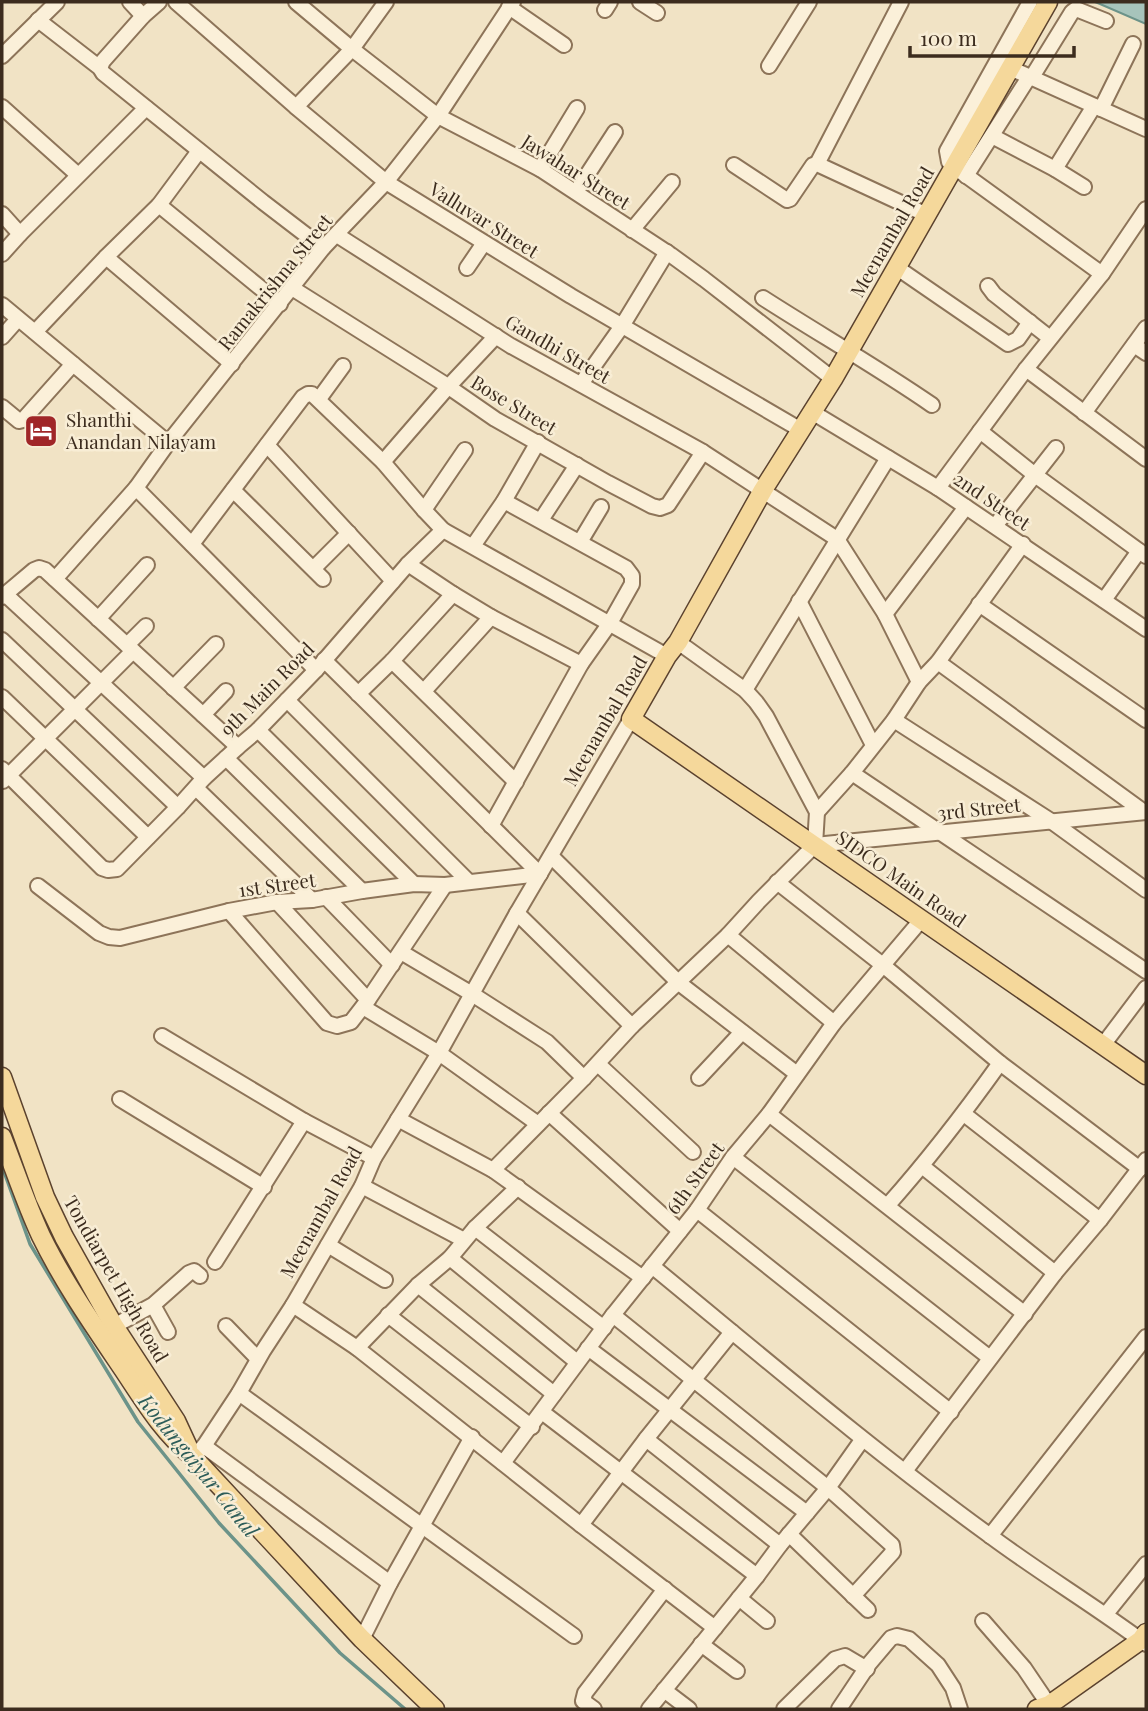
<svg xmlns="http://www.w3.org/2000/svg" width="1148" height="1711" font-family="'Playfair Display',serif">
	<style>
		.water { fill: #a7c4bb; stroke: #6c9389; stroke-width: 2 }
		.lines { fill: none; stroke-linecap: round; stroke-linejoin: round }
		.stream { stroke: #6c9389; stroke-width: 3.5 }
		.minor-casing { stroke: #8d7459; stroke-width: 18 }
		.major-casing { stroke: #5b422e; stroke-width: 21 }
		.minor { stroke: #fbf0d9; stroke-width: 14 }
		.major { stroke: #f5d89b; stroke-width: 18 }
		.labels { text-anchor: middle; stroke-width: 5; stroke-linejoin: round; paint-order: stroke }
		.street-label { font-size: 19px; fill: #3c2c1e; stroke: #f8edd5 }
		.poi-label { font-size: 19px; fill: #3c2c1e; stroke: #f8edd5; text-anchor: start }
		.water-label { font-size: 21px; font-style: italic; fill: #2d5d59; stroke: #f8edd5 }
	</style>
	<rect width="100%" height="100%" fill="#f1e3c5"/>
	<path class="water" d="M1095 2H1146V24L1100 4Z"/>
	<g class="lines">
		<path class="stream" d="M2 1166 30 1244 138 1422 219 1523 340 1653 405 1709"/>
		<g class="minor-casing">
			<g id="minor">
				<path d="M130 2 143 16"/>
				<path d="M176 2 296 107 386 182 571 296 801 430"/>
				<path d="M296 2 352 49 438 116 540 169 671 255 704 279 833 379"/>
				<path d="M640 2 657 13"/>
				<path d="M1029 2H1030L947 151 949 162 953 166 1102 274"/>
				<path d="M509 7 564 45"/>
				<path d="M605 10 610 2"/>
				<path d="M38 20 100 68 103 73 263 202 323 248"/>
				<path d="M2 56 57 2"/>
				<path d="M769 66 809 2"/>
				<path d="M100 68 103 61 143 16 159 2"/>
				<path d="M1010 68 1146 129"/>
				<path d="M1032 77 1072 12 1076 9 1106 21"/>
				<path d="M2 107 78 175"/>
				<path d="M296 107 352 49 386 2"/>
				<path d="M1101 109 1133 44"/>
				<path d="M992 136 1055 169 1084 187"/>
				<path d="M817 164 901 2"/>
				<path d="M734 165 787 200 790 199 813 165 817 164 927 215"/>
				<path d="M540 169 577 108"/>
				<path d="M1055 169 1094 106"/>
				<path d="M966 176 1029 77"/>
				<path d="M576 192 615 132"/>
				<path d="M159 205 280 304"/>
				<path d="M2 214 20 234"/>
				<path d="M632 230 672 182"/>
				<path d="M337 235 511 346 703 452 837 539 885 614 919 682"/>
				<path d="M2 254 20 234 146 108"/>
				<path d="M106 257 232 364"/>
				<path d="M896 267 1008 344 1018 339 1030 322"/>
				<path d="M467 268 484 243"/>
				<path d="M988 286 994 294 1050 338"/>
				<path d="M292 288 443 383 495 419 608 483 652 506 660 508 668 505 703 452"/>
				<path d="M763 298C819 334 877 367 932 405"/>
				<path d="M2 305 168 443"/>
				<path d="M35 332 106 257 159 205 199 151"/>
				<path d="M2 337 18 319"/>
				<path d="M1134 345 1146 353"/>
				<path d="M1026 369 1146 459"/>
				<path d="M581 384 622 326 667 252"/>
				<path d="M319 399 343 366"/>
				<path d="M2 407 19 421 23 420 73 364"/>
				<path d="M812 412 938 488 1146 629"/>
				<path d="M1084 413 1146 328"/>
				<path d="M980 431 1035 475 1146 556"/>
				<path d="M267 445 393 581"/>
				<path d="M383 462 448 387 496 336"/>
				<path d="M136 488 316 670"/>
				<path d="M938 488 1026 369 1102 274 1146 209"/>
				<path d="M233 490 323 579"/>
				<path d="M424 510 465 450"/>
				<path d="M541 520 577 465"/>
				<path d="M995 526 1056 448"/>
				<path d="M580 542 601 507"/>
				<path d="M192 544 303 397 308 394H312L383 462 424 510 443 530 667 656"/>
				<path d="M473 546 504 501 538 442"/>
				<path d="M408 564 453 594 491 617 581 664"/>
				<path d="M314 568 349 533"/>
				<path d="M55 579 136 488 168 443 323 248 386 182 438 116 513 2"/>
				<path d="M5 594 204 778"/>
				<path d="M2 597 34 570 39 568 45 570 238 747"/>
				<path d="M1104 600 1139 551"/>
				<path d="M799 601 873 745"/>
				<path d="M979 604 1146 720"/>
				<path d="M885 614 966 507"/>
				<path d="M98 619 147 565"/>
				<path d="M2 640 178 807"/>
				<path d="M127 645 146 626"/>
				<path d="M324 660 540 874"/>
				<path d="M392 661 516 782"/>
				<path d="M938 662 1144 812"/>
				<path d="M173 688 216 644"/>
				<path d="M745 690 888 458"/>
				<path d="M424 691 491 617"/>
				<path d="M358 694 392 661 453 594"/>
				<path d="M2 697 148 837"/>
				<path d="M287 700 468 881"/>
				<path d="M203 715 226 691"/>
				<path d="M894 720 1051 821 1146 890"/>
				<path d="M258 730 414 884"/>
				<path d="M226 758 362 891"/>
				<path d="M2 769 102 868 108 870 117 869 178 807 204 778 238 747 258 730 316 670 408 564 443 530"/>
				<path d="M852 773 1146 971"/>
				<path d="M3 781 133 651"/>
				<path d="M196 788 312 900"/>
				<path d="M817 812 852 773 894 720 919 682 938 662 1023 544"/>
				<path d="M491 826 581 664 610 623 632 584V576L626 568 504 501"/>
				<path d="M815 845 1146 812"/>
				<path d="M551 856 679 983 797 1074"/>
				<path d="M777 882 884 966 1000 1063 1140 1169"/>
				<path d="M38 886 99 933 109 937 120 938 229 911 277 902 312 900 362 891 414 884 445 885 540 874"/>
				<path d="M326 897 392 965"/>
				<path d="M277 902 368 1000"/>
				<path d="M229 911 327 1023 337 1026 351 1022 368 1000 445 885"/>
				<path d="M517 913 632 1026"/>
				<path d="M728 935 834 1023"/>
				<path d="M401 952 472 994 547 1042 584 1078"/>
				<path d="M363 1007 439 1053 538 1124"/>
				<path d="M162 1036 304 1121 374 1158"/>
				<path d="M1103 1045 1146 988"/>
				<path d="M598 1064 693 1152"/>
				<path d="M699 1078 742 1032"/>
				<path d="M120 1099 264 1187"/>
				<path d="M549 1113 680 1231"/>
				<path d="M769 1114 1025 1314"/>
				<path d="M964 1114 1100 1220"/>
				<path d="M398 1119 493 1170 643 1278"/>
				<path d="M733 1157 990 1358"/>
				<path d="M922 1166 1055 1273"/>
				<path d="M493 1170 584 1078 632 1026 728 935 759 901 815 845 817 812 766 716 756 702 745 690 678 642"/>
				<path d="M362 1186 464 1240"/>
				<path d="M888 1205C928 1160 965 1112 1000 1063"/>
				<path d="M697 1210 951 1412"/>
				<path d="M475 1228 604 1328"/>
				<path d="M328 1245 385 1280"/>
				<path d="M450 1258 577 1362"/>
				<path d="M215 1262 304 1121"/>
				<path d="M652 1266C763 1357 873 1451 989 1535 1040 1573 1095 1606 1146 1644"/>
				<path d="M418 1285 554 1394"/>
				<path d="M153 1305 168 1332"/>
				<path d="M293 1305 357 1348 581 1525 715 1628"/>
				<path d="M388 1315 532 1427"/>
				<path d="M613 1315 828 1488 892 1545 893 1552 853 1596"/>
				<path d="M114 1326 153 1305 189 1273 194 1271 200 1276"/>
				<path d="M226 1326 258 1359"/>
				<path d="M357 1348 418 1285 450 1258 475 1228 518 1187"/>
				<path d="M588 1348 807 1513"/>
				<path d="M239 1393 574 1636"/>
				<path d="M542 1412 757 1576"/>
				<path d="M646 1439 780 1545"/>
				<path d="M204 1446 390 1583"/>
				<path d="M193 1457 204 1446 239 1393 263 1351 293 1305 362 1186 374 1158 439 1053 517 913 631 719"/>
				<path d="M503 1463 613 1315 697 1210 733 1157 769 1114 834 1023 922 919"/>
				<path d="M905 1471 1055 1273 1100 1220 1146 1160"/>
				<path d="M581 1525 646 1439 732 1332"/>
				<path d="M789 1534 868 1610"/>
				<path d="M990 1536 1146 1337"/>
				<path d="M739 1598 767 1621"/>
				<path d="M1106 1614 1146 1564"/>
				<path d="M983 1621 1024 1668 1049 1705V1709"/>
				<path d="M362 1639 390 1583 472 1437"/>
				<path d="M701 1644 737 1671"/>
				<path d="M664 1690 689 1709"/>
				<path d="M594 1709 583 1701 585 1693 665 1589"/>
				<path d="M649 1709 757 1576 780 1545 828 1488 862 1440"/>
				<path d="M784 1709 835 1659 845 1656 867 1669"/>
				<path d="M839 1709 869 1664 891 1638 897 1636 909 1639 938 1665 953 1688 960 1709"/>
			</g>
		</g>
		<g class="major-casing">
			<g id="major">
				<path d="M1048 2 833 379 763 490 678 642 667 656 631 719 1146 1075"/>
				<path d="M2 1077 45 1197 64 1237 114 1326 176 1421 188 1447"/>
				<path d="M2 1137C15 1170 26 1204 41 1236 64 1283 94 1326 123 1369 145 1402 162 1431 193 1457L362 1639 435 1709"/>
				<path d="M1037 1709 1049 1705 1141 1640 1146 1633"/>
			</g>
		</g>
		<use href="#minor" class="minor"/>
		<use href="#major" class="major"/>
	</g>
	<defs>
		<g id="hotel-square" transform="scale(1.75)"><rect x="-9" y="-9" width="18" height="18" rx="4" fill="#a02628" stroke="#f8edd5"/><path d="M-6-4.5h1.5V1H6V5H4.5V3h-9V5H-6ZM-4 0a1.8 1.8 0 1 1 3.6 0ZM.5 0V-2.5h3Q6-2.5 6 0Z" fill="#fff"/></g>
	</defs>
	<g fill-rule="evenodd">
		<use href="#hotel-square" x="41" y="431"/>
	</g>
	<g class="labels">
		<g class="street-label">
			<text transform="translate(576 172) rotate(32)" y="7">Jawahar Street</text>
			<text transform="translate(484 220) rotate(32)" y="7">Valluvar Street</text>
			<text transform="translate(892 232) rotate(-60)" y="7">Meenambal Road</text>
			<text transform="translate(275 282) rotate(-51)" y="7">Ramakrishna Street</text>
			<text transform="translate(558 349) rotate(30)" y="7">Gandhi Street</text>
			<text transform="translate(514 405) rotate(31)" y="7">Bose Street</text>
			<text transform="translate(992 501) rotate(34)" y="7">2nd Street</text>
			<text transform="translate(267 689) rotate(-45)" y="7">9th Main Road</text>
			<text transform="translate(605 721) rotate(-60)" y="7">Meenambal Road</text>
			<text transform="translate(979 809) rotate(-6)" y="7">3rd Street</text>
			<text transform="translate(901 879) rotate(35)" y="7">SIDCO Main Road</text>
			<text transform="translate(277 885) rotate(-8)" y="7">1st Street</text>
			<text transform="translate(695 1178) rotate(-54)" y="7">6th Street</text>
			<text transform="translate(321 1212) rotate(-61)" y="7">Meenambal Road</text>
			<text transform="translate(116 1279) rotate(60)" y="7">Tondiarpet High Road</text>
		</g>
		<g class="poi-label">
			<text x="66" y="427">Shanthi<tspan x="66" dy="22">Anandan Nilayam</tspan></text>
		</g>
		<g class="water-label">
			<text transform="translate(198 1466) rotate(51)" y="7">Kodungaiyur Canal</text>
		</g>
	</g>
	<rect width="1148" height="1711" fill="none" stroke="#3c2c1e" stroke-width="7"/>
	<path d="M910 46v10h164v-10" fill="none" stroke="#3c2c1e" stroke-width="3.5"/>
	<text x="920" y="46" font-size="21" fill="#3c2c1e" stroke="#f8edd5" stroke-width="5" paint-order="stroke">100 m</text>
</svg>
